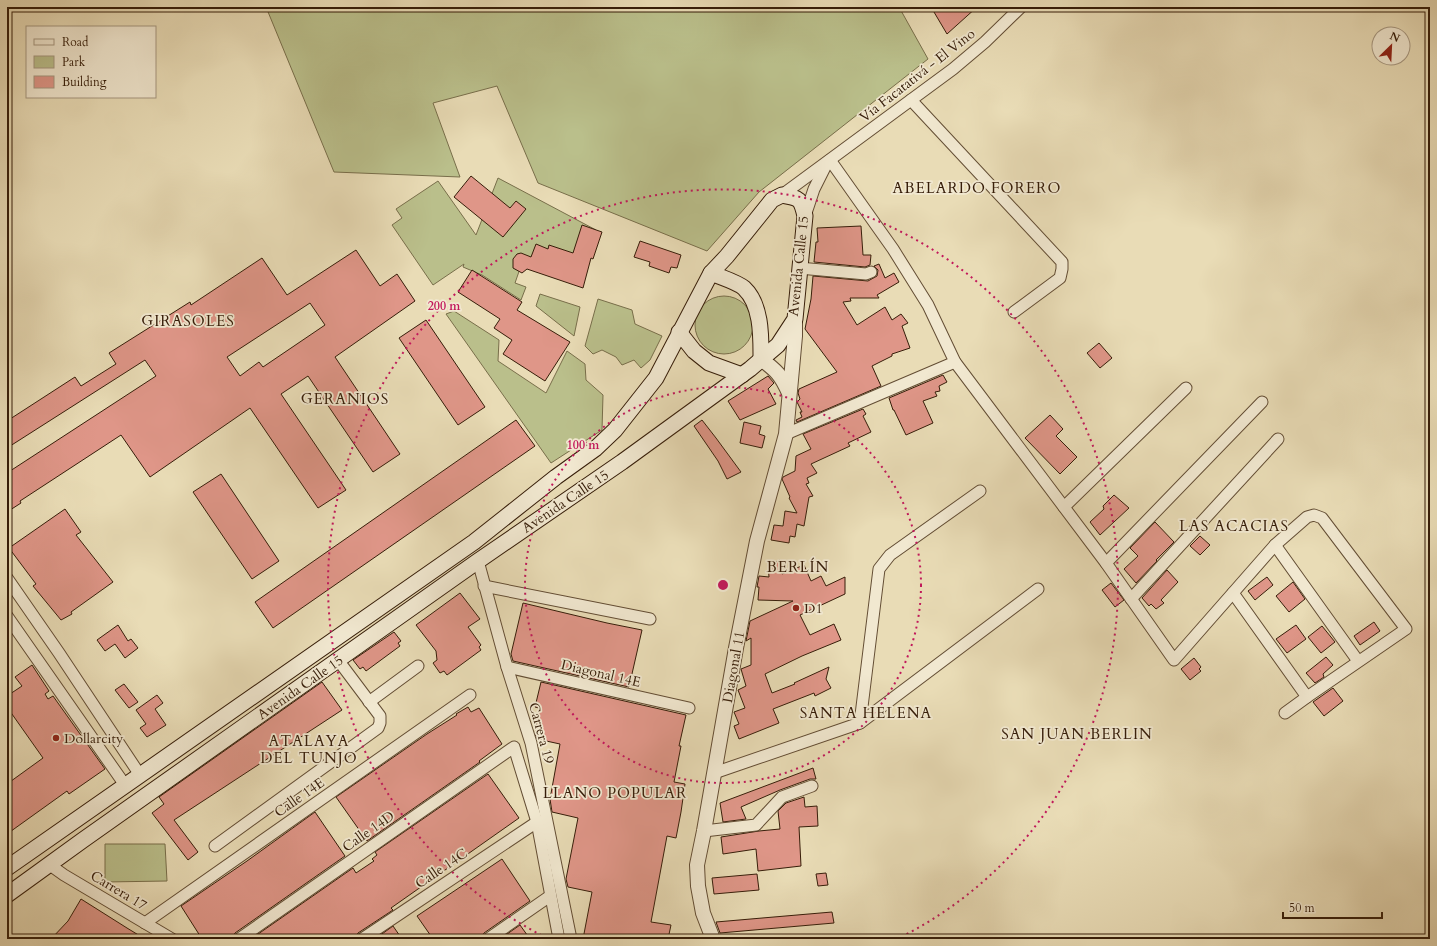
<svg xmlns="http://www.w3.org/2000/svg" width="1437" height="946" font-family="Cardo,serif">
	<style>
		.green { fill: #babf8b; stroke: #786e4a }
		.building { fill: #df9688; stroke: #361d09; fill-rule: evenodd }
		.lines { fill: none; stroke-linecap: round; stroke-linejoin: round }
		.minor-casing { stroke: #634d34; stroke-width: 13 }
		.tertiary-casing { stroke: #634d34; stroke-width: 16 }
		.secondary-casing { stroke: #361d09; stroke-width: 17 }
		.minor { stroke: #f1e8d0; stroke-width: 11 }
		.tertiary { stroke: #f1e8d0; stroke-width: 14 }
		.secondary { stroke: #f1e8d0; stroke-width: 15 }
		.ring { fill: none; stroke: #c2185b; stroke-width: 2; stroke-dasharray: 2 4 }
		.poi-dot { fill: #8f2418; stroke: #f1e8d0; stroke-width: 1.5 }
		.labels { text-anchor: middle; stroke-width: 3.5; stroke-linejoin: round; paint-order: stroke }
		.street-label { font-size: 14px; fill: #361d09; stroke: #f1e8d0 }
		.poi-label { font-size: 14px; fill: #361d09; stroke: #f1e8d0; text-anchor: start }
		.neighbourhood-label { font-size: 15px; letter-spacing: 1px; fill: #361d09; stroke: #f1e8d0 }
		.centre { fill: #c2185b; stroke: #f1e8d0; stroke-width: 2 }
		.ring-label { font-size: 12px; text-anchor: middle; font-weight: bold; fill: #c2185b; stroke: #f1e8d0; stroke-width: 3.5; stroke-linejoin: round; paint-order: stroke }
	</style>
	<rect width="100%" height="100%" fill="#e9dcb6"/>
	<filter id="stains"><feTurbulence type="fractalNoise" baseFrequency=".005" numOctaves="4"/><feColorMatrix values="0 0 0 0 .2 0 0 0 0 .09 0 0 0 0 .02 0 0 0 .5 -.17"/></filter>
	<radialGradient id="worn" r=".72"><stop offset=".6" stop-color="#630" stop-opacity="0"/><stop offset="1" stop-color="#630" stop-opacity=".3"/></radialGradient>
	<g class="green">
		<path d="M266 7H899L928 59 759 192 707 251 538 183 497 86 433 103 460 177 334 172Z"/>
		<path d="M498 178 596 230 586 264 536 260 524 257 515 283 526 287 521 300 482 275 463 267 464 264 433 285 392 225 402 218 396 209 438 181 476 235Z"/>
		<path d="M540 294 580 307 574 336 536 306Z"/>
		<circle cx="724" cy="325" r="29"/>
		<path d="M598 299 632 310 635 324 662 336 650 360 641 368 634 360 622 365 616 357 602 350 593 354 585 346Z"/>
		<path d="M454 311 499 340 498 361 546 393 567 351 585 364 586 380 603 395 602 430 551 463 446 314Z"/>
		<path d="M105 844H165L167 881 105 882Z"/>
	</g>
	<g class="building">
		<path d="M931 7H977L947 34Z"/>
		<path d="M471 176 510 208 516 201 526 209 503 237 454 197Z"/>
		<path d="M582 225 602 232 593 259 591 258 583 288 527 269 522 273 513 268V259L517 254 521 253 531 257 536 244 548 249 549 245 573 253Z"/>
		<path d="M861 226 863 255H871L870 265 865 267 814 262 816 242H818L817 228Z"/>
		<path d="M640 241 681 255 677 268 671 267 669 273 649 266 650 262 634 257Z"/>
		<path d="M356 250 380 286 397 274 415 301 335 357 400 454 373 472 308 376 281 394 346 490 318 508 250 408 150 477 121 435 20 501 21 503 7 512V473L156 376 145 360 7 448V421L75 377 81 386 116 364 109 353 190 302 191 305 262 258 287 295ZM310 303 325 325 263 367 259 362 240 376 227 357Z"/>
		<path d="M879 264 885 278 894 273 899 282 877 295 879 298H850L851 301 843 302 857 325 885 307 892 320 901 314 908 323 902 326 910 348 892 354V356L872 366 881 386 797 422 796 420 802 417 800 412H802L797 402 800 399 798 393 799 389 837 372 805 329 811 299 813 276 868 281 877 276 878 270 874 266Z"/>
		<path d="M472 270 522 302 517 310 570 342 545 381 503 354 512 340 494 328 500 319 458 292Z"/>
		<path d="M426 320 485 407 458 425 399 338Z"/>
		<path d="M1099 343 1112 358 1100 368 1087 353Z"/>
		<path d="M943 375 947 382 939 386 940 391 935 392 937 396 923 401 933 423 906 435 894 410H893L889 398Z"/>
		<path d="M768 376 774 383 768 389 776 404 740 420 728 401Z"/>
		<path d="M863 409 866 414 863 416 871 432 848 443 850 446 811 464 817 473 807 478 809 483 806 484 813 496 809 497 804 526 797 524 795 537 790 536 789 543 771 540 774 525 783 526 785 511 797 513 789 498 790 497 782 479 783 477 795 471 796 456 811 449 803 434Z"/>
		<path d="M1050 415 1063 429 1056 436 1077 457 1060 474 1025 438Z"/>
		<path d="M516 420 535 446 273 628 255 602Z"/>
		<path d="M702 420 716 438 741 472 727 479 718 461 694 426Z"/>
		<path d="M744 422 761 426 759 434 765 436 762 448 740 443Z"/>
		<path d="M221 474 279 561 252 579 193 492Z"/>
		<path d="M1114 495 1129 508 1100 535 1090 522 1104 509 1103 506Z"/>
		<path d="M65 509 81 532 76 535 113 582 71 612 72 614 61 620 33 586 36 584 9 548Z"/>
		<path d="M1155 522 1174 542 1156 560 1157 561 1136 583 1124 569 1138 556 1130 548Z"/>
		<path d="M1200 536 1210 545 1200 555 1190 546Z"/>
		<path d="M780 560 782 574 804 565 811 581 821 576 826 586 845 577V594L800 615 810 635 834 624 841 640 802 656 765 674 772 693 795 684 794 683 829 667 826 679 831 688 815 696 814 693 773 709 779 723 739 739 734 726 739 724 734 712 745 708 738 690 746 686 741 669 751 665V638L746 641 750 621 793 601 758 600 759 587H757L759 576 769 577 768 565Z"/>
		<path d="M1167 570 1178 582 1161 600 1164 603 1156 609 1151 604 1149 606 1142 598Z"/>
		<path d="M1267 577 1273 585 1255 600 1248 591Z"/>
		<path d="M1293 582 1305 599 1289 612 1276 596Z"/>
		<path d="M1111 583 1124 600 1115 607 1102 590Z"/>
		<path d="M460 593 480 619 468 627 481 645 479 647 481 650 447 675 444 671 440 673 433 663 437 660 436 651 416 625Z"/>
		<path d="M523 603 607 623 642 630 629 687 513 661 511 654Z"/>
		<path d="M1374 622 1380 631 1360 645 1354 636Z"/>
		<path d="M118 625 128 641 131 639 138 648 125 658 115 644 105 651 97 640Z"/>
		<path d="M1296 625 1306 639 1287 653 1276 639Z"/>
		<path d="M1322 626 1335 642 1321 653 1308 637Z"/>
		<path d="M394 632 401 641 398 643 400 646 366 671 363 667 360 669 353 660Z"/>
		<path d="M1326 657 1333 665 1323 674 1324 677 1315 683 1306 673Z"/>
		<path d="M1194 658 1201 667 1199 669 1201 671 1190 680 1181 669Z"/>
		<path d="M32 665 49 691 45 694 48 699 53 696 105 769 69 794 67 791 7 834V784L43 758 7 707V696L22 686 15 677Z"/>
		<path d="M322 682 342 710 174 820 198 852 188 860 152 813 164 804 159 797Z"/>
		<path d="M541 682 686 715 679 746H681L674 782 685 784 681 812 676 838 667 836 651 922 671 925 668 939H583L592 892 568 887 566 879 578 818 552 812 550 799 560 744 537 739 535 734 539 708 535 707Z"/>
		<path d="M124 684 138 702 129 708 115 690Z"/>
		<path d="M1333 688 1343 701 1324 716 1313 702Z"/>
		<path d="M157 695 163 703 155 709 166 725 147 737 140 728 146 724 136 710Z"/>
		<path d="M468 707 471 712 479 708 502 744 479 761 480 762 367 841 336 797 427 734 457 715 456 714Z"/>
		<path d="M813 768 816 779H810L780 790 741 807 746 819 723 822 720 803Z"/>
		<path d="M488 774 519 818 391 908 393 910 358 933 355 939H251L353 868 356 873 374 861 372 859 377 855 375 852Z"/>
		<path d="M804 797 805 807 817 806 818 826 799 827 801 866 758 871 756 849 723 854 721 837 759 831 780 829 778 811 786 803Z"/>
		<path d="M315 812 345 856 235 933 232 939H202L181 906 247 861Z"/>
		<path d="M502 859 530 901 484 933 481 939H433L417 916Z"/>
		<path d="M826 873 828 885 818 886 816 874Z"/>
		<path d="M757 874 759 890 714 894 712 878Z"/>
		<path d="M81 899 127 928 145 939H51L68 921Z"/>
		<path d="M832 912 834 923 720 933 716 922Z"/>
		<path d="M520 925 530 939H500Z"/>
		<path d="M393 926 402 939H375Z"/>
	</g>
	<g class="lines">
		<g class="minor-casing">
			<g id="minor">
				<path d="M911 100 1062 262V269L1060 278 1014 312"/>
				<path d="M830 160 893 249 928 305 955 362 1106 563 1174 660 1275 545 1307 517 1314 515 1322 518 1406 629 1307 697 1285 713"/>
				<path d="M782 195 953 69 985 42 1021 7"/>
				<path d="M805 216 814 189 827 163"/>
				<path d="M799 268 866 274 871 272"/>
				<path d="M786 434 955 362"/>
				<path d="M1064 507 1186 388"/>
				<path d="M1275 545 1358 661"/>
				<path d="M478 561 507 667 531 743 571 939"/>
				<path d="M1106 563 1262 402"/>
				<path d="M7 578 59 653 140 775"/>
				<path d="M484 586 650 619"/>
				<path d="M1233 593 1307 697"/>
				<path d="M1131 599 1278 439"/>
				<path d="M7 616 125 785"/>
				<path d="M507 667 689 708"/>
				<path d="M369 702 418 666"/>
				<path d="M860 723 879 569 890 555 980 491"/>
				<path d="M714 773 860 723 1038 589"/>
				<path d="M704 831 756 825 782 797 812 786"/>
				<path d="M215 846 378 728 380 723V716L338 660"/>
				<path d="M50 865 64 875 172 939"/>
				<path d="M145 923 470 695"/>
				<path d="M239 939 514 747 537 822 559 939"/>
				<path d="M362 939 537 822"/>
				<path d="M488 939 550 896"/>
			</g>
		</g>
		<g class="tertiary-casing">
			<g id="tertiary">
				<path d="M761 359C777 371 781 375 789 393"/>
				<path d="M713 939 703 913 698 886 697 865 704 831 736 648 757 541 786 434 795 336V319"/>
			</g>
		</g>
		<g class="secondary-casing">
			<g id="secondary">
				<path d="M711 273C720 277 737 282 744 288 762 305 761 337 761 359"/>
				<path d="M679 332 694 351 709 363 742 375"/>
				<path d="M7 868 474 542 556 477 595 449 615 430 656 378 711 273 727 256 772 200 782 195C800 198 801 199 805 216L795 319 778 345 750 369 622 462 478 561 83 840 7 895"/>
			</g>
		</g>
		<use href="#minor" class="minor"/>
		<use href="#tertiary" class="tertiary"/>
		<use href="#secondary" class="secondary"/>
	</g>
	<g class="ring">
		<circle cx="723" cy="585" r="198"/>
		<path d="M547 938A395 395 0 1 1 899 938"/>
	</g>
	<g class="poi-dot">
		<circle cx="796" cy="608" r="4"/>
		<circle cx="56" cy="738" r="4"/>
	</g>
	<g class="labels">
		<g class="street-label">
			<text transform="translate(917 75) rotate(-38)" y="5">Vía Facatativá - El Vino</text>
			<text transform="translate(798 266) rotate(-84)" y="5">Avenida Calle 15</text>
			<text transform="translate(565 501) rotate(-34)" y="5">Avenida Calle 15</text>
			<text transform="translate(733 667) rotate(-80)" y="5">Diagonal 11</text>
			<text transform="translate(601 673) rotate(13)" y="5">Diagonal 14E</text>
			<text transform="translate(300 687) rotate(-35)" y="5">Avenida Calle 15</text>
			<text transform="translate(542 733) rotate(75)" y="5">Carrera 19</text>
			<text transform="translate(299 797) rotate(-35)" y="5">Calle 14E</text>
			<text transform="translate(368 831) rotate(-35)" y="5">Calle 14D</text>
			<text transform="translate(441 868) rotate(-34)" y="5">Calle 14C</text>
			<text transform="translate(119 890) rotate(31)" y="5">Carrera 17</text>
		</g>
		<g class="poi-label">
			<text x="804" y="613">D1</text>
			<text x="64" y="743">Dollarcity</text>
		</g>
		<g class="neighbourhood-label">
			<text x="977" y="193">ABELARDO FORERO</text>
			<text x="188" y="326">GIRASOLES</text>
			<text x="345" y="404">GERANIOS</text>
			<text x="1234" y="531">LAS ACACIAS</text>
			<text x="798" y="572">BERLÍN</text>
			<text x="866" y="718">SANTA HELENA</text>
			<text x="1077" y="739">SAN JUAN BERLIN</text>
			<text x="309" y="746">ATALAYA<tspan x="309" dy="17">DEL TUNJO</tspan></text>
			<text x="615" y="798">LLANO POPULAR</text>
		</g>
	</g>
	<circle cx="723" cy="585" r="6" class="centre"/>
	<g class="ring-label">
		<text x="444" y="310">200 m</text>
		<text x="583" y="449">100 m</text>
	</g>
	<rect width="1437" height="946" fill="none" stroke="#e9dcb6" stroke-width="24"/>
	<rect x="8" y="8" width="1421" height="930" fill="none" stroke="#361d09" stroke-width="2"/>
	<rect x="12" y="12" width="1413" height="922" fill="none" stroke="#361d09"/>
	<rect x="26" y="26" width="130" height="72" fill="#f1e8d0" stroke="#a69780"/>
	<rect x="34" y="39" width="20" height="6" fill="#f1e8d0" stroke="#a69780"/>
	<text x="62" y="46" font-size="12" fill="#361d09">Road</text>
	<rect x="34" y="56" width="20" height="12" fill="#babf8b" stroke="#a69780"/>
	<text x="62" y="66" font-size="12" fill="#361d09">Park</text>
	<rect x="34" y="76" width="20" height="12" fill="#df9688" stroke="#a69780"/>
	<text x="62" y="86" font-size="12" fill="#361d09">Building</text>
	<g transform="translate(1391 46) rotate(24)"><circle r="19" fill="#f1e8d0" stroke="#a69780"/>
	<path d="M0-3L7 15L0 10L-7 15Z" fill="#8f2418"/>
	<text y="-6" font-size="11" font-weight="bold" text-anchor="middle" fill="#361d09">N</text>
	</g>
	<path d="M1283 912v6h99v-6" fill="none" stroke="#361d09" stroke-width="2"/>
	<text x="1289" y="912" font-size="12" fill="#361d09" stroke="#f1e8d0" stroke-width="3" paint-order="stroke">50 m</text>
	<rect width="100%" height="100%" filter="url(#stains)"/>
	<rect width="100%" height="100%" fill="url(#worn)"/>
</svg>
